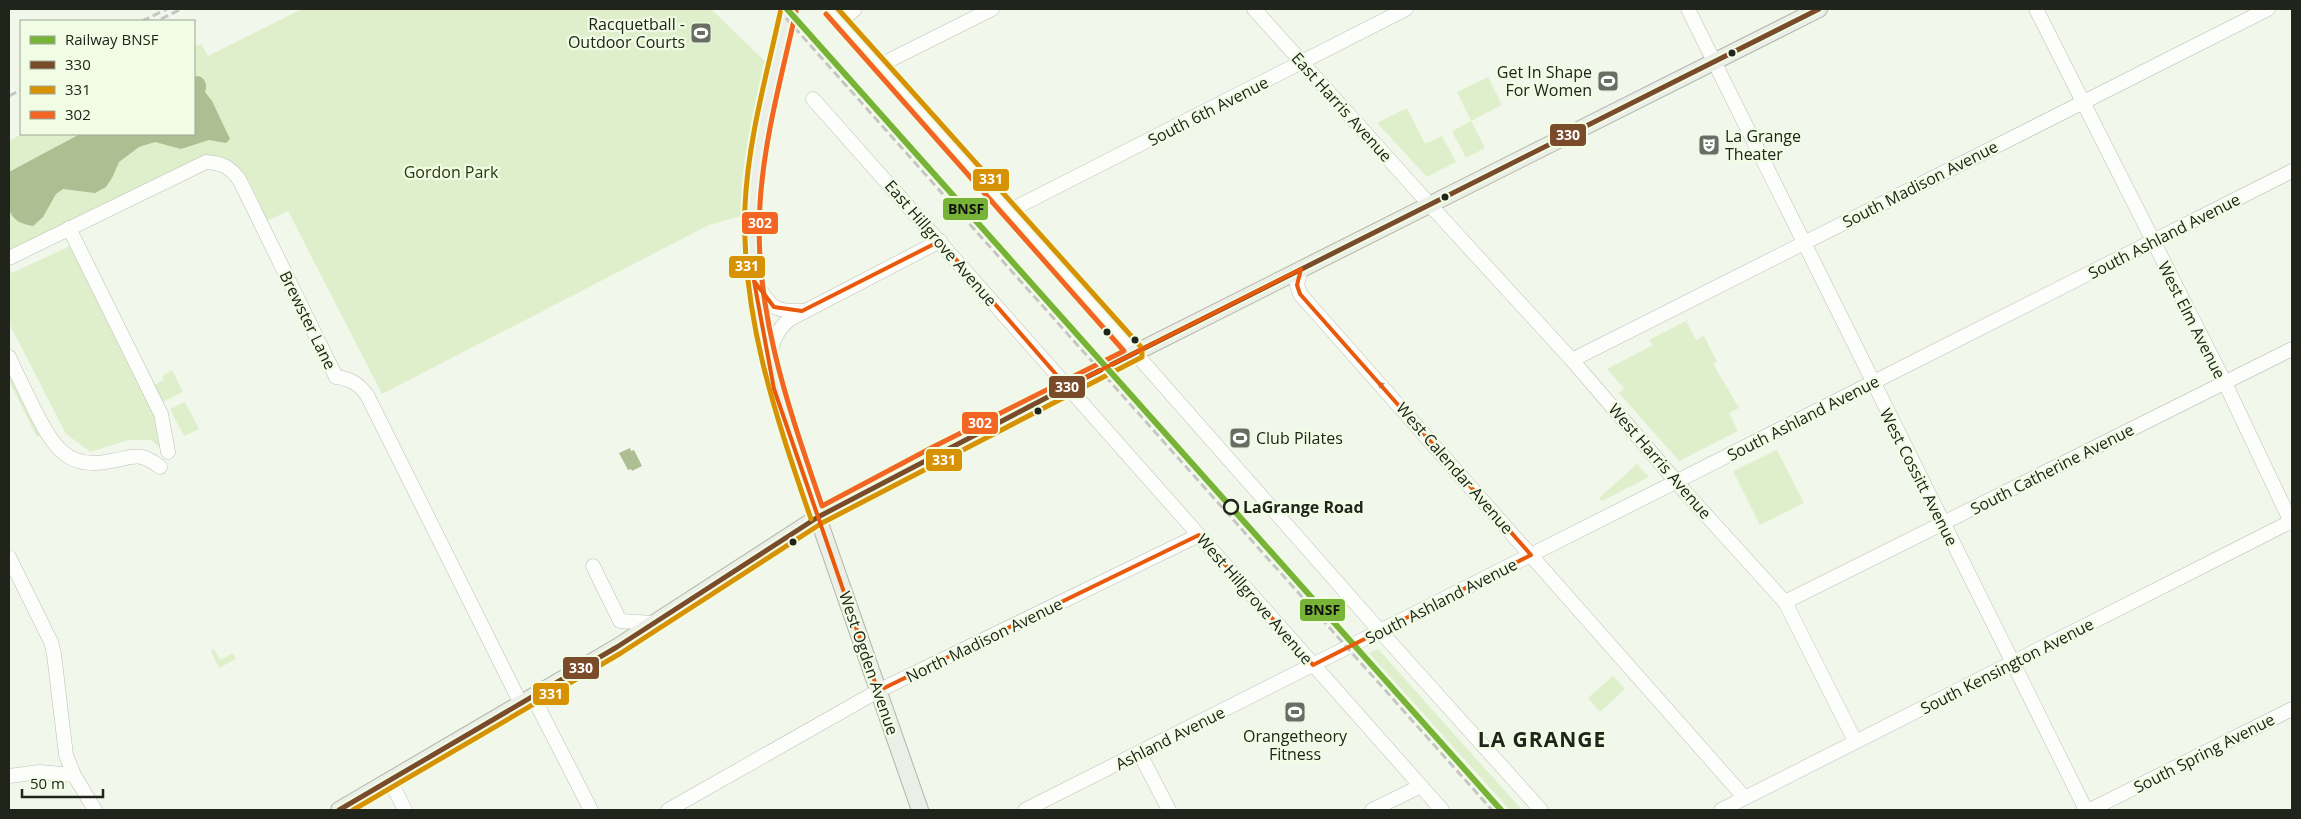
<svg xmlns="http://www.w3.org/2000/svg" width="2301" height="819" font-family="'Open Sans',sans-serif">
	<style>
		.green { fill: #dfefcb }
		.water { fill: #acbe92 }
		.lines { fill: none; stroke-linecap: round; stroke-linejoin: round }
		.minor-casing { stroke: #bcc0b6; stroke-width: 15 }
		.major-casing { stroke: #b0b7a7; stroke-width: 18 }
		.minor { stroke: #fdfefc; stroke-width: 14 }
		.major { stroke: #eceee8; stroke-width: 16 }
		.rail { stroke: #c6c7c5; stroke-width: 3; stroke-dasharray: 8 4; stroke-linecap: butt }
		.bus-1-casing { stroke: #f1fce5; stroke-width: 9 }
		.bus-2-casing { stroke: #f1fce5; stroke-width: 9 }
		.bus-3-casing { stroke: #f1fce5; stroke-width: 9 }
		.bus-1 { stroke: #7a4b2a; stroke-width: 5 }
		.bus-2 { stroke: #d79204; stroke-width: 5 }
		.bus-3 { stroke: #f26522; stroke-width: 5 }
		.rail-1-casing { stroke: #f1fce5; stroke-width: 10 }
		.rail-1 { stroke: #77b337; stroke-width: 6 }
		.oneway { fill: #9a9c97 }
		.marked { fill: none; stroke: #e8590c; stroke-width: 4; stroke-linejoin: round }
		.bus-dot { fill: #20241b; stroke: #f1fce5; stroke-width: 2 }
		.stop-dot { fill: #f1fce5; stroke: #20241b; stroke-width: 2.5 }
		.labels { text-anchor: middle; stroke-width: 4.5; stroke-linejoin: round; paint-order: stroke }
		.poi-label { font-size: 16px; fill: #20241b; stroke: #f1fce5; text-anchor: end }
		.street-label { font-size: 16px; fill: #20241b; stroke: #f1fce5 }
		.park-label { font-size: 16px; fill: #27370c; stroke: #f1fce5 }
		.stop-label { font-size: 16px; font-weight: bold; fill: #20241b; stroke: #f1fce5; text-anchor: start }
		.district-label { font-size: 21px; font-weight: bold; letter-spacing: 1px; fill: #20241b; stroke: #f1fce5 }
		.line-badge { stroke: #f1fce5; stroke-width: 2 }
		.badge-label { font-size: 14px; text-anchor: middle; font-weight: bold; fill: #fff }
		.pale-badge-label { font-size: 14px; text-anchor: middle; font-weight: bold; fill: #111 }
	</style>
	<rect width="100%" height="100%" fill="#f1f7ea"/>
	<g class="green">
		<path d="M302 9H711L774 70 751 213 709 225 382 394 288 211 267 221C256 197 243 151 208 157 202 158 195 160 189 162L9 253V141L22 134H194V47L201 44 208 56Z"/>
		<path d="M1488 77 1502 105 1471 121 1485 148 1466 158 1452 131 1471 121 1457 92Z"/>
		<path d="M1407 108 1425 144 1442 136 1456 162 1427 177 1377 123Z"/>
		<path d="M70 246 155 414 162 434 160 448 151 440H128L91 452 66 434 9 323V269L12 273Z"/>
		<path d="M1686 321 1696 340 1704 336 1717 362 1713 364 1739 408 1729 413 1738 431 1679 461 1619 393 1624 388 1607 369 1653 345 1649 340Z"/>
		<path d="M9 369 41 435 37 437 9 381Z"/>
		<path d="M172 370 183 392 162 402 154 385 164 380 162 376Z"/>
		<path d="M185 402 199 429 184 436 170 409Z"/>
		<path d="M1777 450 1804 503 1760 525 1733 471Z"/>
		<path d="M1637 464 1649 477 1602 501 1599 498Z"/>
		<path d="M214 649 220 660 233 653 236 659 219 668 211 651Z"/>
		<path d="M1378 649 1522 810H1510L1369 653Z"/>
		<path d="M1613 676 1625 689 1600 712 1588 698Z"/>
	</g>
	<g class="water">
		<path d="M198 76C205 77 208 86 205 92L212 101 230 139 226 143 209 140 181 149 155 142 139 147 119 162 113 176 106 187 95 193 63 189 56 194 43 217 33 226C0 221 9 198 9 172L80 134H194V77Z"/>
		<path d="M630 448 631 451 634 450 642 466 632 471 631 469 628 470 619 453Z"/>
	</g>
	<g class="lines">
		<g class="minor-casing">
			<g id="minor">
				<path d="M832 9 1380 631 1541 810"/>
				<path d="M1254 9 1430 205 1572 360 1686 493 1785 602 1855 741"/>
				<path d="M1688 9 2086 810"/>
				<path d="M2036 9 2225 383 2292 524"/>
				<path d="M841 21 855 9"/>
				<path d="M880 65 992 9"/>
				<path d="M813 99 1442 810"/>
				<path d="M1009 211 1406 9"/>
				<path d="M69 228 161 414 168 452"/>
				<path d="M9 258 206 162C222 163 231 167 240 181L336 377C351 379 360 384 368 397L521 704"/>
				<path d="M1301 269 1297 285 1300 294 1745 798"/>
				<path d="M754 281C771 305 770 312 802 311"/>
				<path d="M9 357C17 375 26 392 34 409 52 444 66 471 111 461 134 457 140 451 160 467"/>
				<path d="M768 360C772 344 776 330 790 319L940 241"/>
				<path d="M1572 360 2268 9"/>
				<path d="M9 557 51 642 54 654 66 755 74 775 95 810"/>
				<path d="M593 566 620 621 654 623"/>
				<path d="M1785 602 2292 349"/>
				<path d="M533 697 591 810"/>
				<path d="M1140 754 1169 810"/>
				<path d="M9 776 40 772 74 775"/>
				<path d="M390 780 405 810"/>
				<path d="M668 810 878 691 1199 535"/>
				<path d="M1025 810 2292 171"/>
				<path d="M1372 810 1421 786"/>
				<path d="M1721 810 2292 521"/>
				<path d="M2090 810 2292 709"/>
			</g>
		</g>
		<g class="major-casing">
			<g id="major">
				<path d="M789 9C773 82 752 157 752 233 751 300 767 366 787 429L920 810"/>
				<path d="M339 810 617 647 818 517 1067 387 1819 9"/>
			</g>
		</g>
		<use href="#minor" class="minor"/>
		<use href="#major" class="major"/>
		<g class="rail">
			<path d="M778 9 1492 810"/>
			<path d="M161 19 181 9"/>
			<path d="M142 21 167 9"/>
			<path d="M9 96 21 90"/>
		</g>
		<g class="bus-1-casing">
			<path id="bus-1" d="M339 810 617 647 818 517 1067 387 1819 9"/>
		</g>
		<g class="bus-2-casing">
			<g id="bus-2">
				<path d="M781 9C767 74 748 139 745 206 741 316 776 417 811 519"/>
				<path d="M353 810 621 653 822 523 1142 357V348L838 9"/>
			</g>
		</g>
		<g class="bus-3-casing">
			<path id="bus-3" d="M796 11C782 75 764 138 760 204 753 309 789 409 822 506L933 447 1124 351 826 14"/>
		</g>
		<use href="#bus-1" class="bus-1"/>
		<use href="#bus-2" class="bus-2"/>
		<use href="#bus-3" class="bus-3"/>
		<g class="rail-1-casing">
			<path id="rail-1" d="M787 9 1501 810"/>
		</g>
		<use href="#rail-1" class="rail-1"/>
	</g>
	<defs><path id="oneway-solid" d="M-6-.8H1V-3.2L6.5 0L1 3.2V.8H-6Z" transform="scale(1.25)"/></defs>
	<use class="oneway" href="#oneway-solid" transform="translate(1383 387) rotate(-132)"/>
	<path class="marked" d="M940 241 1067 387 1301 269 1297 285 1300 294 1531 555 1313 665 1199 535 878 691 774 389 754 281 774 307 802 311Z"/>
	<defs>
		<g id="stadium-square" transform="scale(1.125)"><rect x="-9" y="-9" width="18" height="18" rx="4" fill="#696e63" stroke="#f1fce5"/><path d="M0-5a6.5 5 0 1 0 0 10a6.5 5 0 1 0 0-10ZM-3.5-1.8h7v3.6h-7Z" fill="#fff"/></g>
		<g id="theatre-square" transform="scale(1.125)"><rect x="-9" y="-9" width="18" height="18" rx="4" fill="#696e63" stroke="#f1fce5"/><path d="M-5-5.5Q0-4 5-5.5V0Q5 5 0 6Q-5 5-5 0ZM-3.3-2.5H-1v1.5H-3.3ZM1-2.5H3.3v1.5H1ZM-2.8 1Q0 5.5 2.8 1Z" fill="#fff"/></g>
	</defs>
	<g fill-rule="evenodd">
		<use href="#stadium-square" x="701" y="33"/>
		<use href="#stadium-square" x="1608" y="81"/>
		<use href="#theatre-square" x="1709" y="145"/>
		<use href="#stadium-square" x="1240" y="438"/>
		<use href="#stadium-square" x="1295" y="712"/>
	</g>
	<g class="bus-dot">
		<circle cx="1732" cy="53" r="4.5"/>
		<circle cx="1445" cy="197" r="4.5"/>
		<circle cx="1107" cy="332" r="4.5"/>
		<circle cx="1135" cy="340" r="4.5"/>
		<circle cx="1038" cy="411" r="4.5"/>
		<circle cx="793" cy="542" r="4.5"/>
	</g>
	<circle class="stop-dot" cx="1231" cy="507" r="7"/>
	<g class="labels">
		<g class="poi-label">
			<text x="685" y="30">Racquetball -<tspan x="685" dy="18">Outdoor Courts</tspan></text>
			<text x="1592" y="78">Get In Shape<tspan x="1592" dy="18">For Women</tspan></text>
			<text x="1725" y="142" text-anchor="start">La Grange<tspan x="1725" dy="18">Theater</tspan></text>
			<text x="1256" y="444" text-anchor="start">Club Pilates</text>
			<text x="1295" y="742" text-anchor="middle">Orangetheory<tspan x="1295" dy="18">Fitness</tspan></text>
		</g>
		<g class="street-label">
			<text transform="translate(1342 107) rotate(48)" y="6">East Harris Avenue</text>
			<text transform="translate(1208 111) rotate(-27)" y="6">South 6th Avenue</text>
			<text transform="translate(1920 184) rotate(-27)" y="6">South Madison Avenue</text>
			<text transform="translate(2164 236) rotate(-27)" y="6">South Ashland Avenue</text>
			<text transform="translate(941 243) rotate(49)" y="6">East Hillgrove Avenue</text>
			<text transform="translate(308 320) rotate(64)" y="6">Brewster Lane</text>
			<text transform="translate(2192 320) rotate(63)" y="6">West Elm Avenue</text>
			<text transform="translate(1803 418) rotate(-27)" y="6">South Ashland Avenue</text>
			<text transform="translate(1660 461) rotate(49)" y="6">West Harris Avenue</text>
			<text transform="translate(1455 468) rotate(49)" y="6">West Calendar Avenue</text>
			<text transform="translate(2052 469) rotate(-27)" y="6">South Catherine Avenue</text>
			<text transform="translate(1919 477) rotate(63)" y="6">West Cossitt Avenue</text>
			<text transform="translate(1255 599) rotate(49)" y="6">West Hillgrove Avenue</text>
			<text transform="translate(1441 601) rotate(-27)" y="6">South Ashland Avenue</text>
			<text transform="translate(984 640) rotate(-26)" y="6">North Madison Avenue</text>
			<text transform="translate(869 663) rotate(71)" y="6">West Ogden Avenue</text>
			<text transform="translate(2007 666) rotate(-27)" y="6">South Kensington Avenue</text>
			<text transform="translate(1170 738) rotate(-27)" y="6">Ashland Avenue</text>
			<text transform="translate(2204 753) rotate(-27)" y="6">South Spring Avenue</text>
		</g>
		<g class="park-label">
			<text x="451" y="178">Gordon Park</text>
		</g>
		<g class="stop-label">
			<text x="1243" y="513">LaGrange Road</text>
		</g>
		<g class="district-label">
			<text x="1542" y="747">LA GRANGE</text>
		</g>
	</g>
	<g class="line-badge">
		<rect x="1549" y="123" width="38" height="24" rx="5" fill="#7a4b2a"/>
		<rect x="972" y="168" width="38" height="24" rx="5" fill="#d79204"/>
		<rect x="942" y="197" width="47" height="24" rx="5" fill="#77b337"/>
		<rect x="741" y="211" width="38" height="24" rx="5" fill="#f26522"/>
		<rect x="728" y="255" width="38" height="24" rx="5" fill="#d79204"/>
		<rect x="1048" y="375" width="38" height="24" rx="5" fill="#7a4b2a"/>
		<rect x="961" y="411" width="38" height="24" rx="5" fill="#f26522"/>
		<rect x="925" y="448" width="38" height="24" rx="5" fill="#d79204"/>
		<rect x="1299" y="598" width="47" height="24" rx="5" fill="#77b337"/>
		<rect x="562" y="656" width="38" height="24" rx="5" fill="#7a4b2a"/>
		<rect x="532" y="682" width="38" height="24" rx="5" fill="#d79204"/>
	</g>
	<g class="badge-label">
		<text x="1568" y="140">330</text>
		<text x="991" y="184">331</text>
		<text x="760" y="228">302</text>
		<text x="747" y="271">331</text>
		<text x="1067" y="392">330</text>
		<text x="980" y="428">302</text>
		<text x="944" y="465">331</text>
		<text x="581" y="673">330</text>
		<text x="551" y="699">331</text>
	</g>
	<g class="pale-badge-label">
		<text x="966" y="214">BNSF</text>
		<text x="1322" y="615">BNSF</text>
	</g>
	<rect width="2301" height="819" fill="none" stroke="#20241b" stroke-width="20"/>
	<rect x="20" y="20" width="175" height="115" fill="#f1fce5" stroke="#9da694"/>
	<rect x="30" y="36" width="25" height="8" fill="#77b337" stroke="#9da694"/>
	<text x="65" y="45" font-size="15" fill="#20241b">Railway BNSF</text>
	<rect x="30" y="61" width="25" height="8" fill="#7a4b2a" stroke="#9da694"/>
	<text x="65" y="70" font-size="15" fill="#20241b">330</text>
	<rect x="30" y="86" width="25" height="8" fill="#d79204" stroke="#9da694"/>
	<text x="65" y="95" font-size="15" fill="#20241b">331</text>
	<rect x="30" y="111" width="25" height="8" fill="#f26522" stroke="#9da694"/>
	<text x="65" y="120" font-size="15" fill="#20241b">302</text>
	<path d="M22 789v8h81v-8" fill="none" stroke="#20241b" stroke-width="2.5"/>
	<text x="30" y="789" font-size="15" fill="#20241b" stroke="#f1fce5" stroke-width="4" paint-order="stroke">50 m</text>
</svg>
